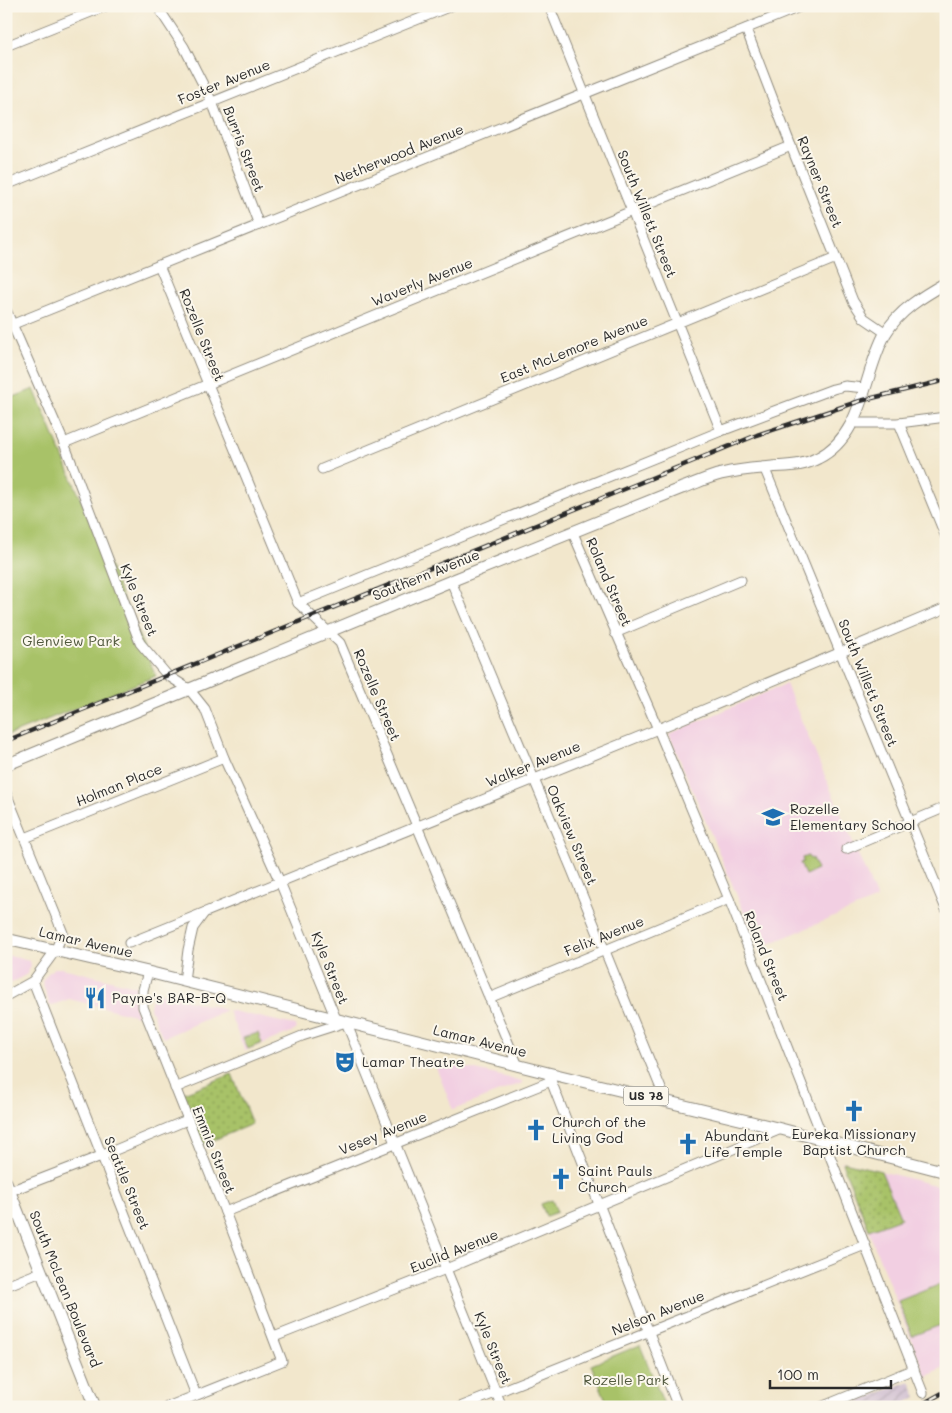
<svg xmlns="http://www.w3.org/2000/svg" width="952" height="1413" font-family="Mali,sans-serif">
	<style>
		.built { fill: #f2cfe2 }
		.industrial { fill: url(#industrial-furrows) }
		.grass { fill: url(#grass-dots); stroke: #6a764a }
		.park { fill: #a8c268; stroke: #6a764a }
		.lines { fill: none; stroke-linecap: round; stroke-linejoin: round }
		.minor-casing { stroke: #8e897c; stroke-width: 11 }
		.major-casing { stroke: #8e897c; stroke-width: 13 }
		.minor { stroke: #fff; stroke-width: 9 }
		.major { stroke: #fff; stroke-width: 11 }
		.rail-casing { stroke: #2b2b2b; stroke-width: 4.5 }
		.rail { stroke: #fbf7ec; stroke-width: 2.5; stroke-dasharray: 8; stroke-linecap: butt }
		.labels { text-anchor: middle; stroke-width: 4; stroke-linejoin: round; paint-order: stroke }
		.shield { fill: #fbf7ec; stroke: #696865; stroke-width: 1 }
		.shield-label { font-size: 12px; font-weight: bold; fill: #2b2b2b }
		.street-label { font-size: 14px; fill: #2b2b2b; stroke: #fbf7ec }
		.park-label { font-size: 14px; fill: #50583d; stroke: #fbf7ec }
		.poi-label { font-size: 14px; fill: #2b2b2b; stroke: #fbf7ec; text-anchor: start }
	</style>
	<defs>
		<pattern id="industrial-furrows" width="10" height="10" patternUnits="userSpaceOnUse" patternTransform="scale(1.25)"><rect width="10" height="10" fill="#cfbdd0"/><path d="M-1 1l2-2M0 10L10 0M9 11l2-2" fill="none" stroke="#a89aa9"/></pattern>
		<pattern id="grass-dots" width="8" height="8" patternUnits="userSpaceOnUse" patternTransform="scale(1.25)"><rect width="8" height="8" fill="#a8c268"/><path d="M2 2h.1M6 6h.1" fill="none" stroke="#899e56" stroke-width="1.8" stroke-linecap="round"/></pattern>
	</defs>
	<rect width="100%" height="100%" fill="#fbf7ec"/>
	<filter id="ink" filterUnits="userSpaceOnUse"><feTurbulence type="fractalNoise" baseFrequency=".02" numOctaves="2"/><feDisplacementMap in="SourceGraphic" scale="10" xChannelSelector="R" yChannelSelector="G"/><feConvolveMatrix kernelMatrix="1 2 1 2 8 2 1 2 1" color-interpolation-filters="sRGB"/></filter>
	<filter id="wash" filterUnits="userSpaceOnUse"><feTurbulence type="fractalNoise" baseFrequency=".0096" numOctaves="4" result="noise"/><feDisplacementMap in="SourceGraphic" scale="20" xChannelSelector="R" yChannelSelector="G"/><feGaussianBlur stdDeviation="1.12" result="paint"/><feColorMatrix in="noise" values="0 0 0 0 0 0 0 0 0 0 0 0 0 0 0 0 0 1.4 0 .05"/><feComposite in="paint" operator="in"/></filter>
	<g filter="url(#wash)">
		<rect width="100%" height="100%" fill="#f2e7cc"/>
		<g class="built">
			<path d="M786 684 877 899 759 948 669 734Z"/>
			<path d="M6 955 30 961 31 966 27 974 6 986Z"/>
			<path d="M54 968H62L135 986 136 988 134 1005 138 1016 69 999 50 1006 42 981 49 972Z"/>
			<path d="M153 992H157L226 1010 163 1038 150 1008Z"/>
			<path d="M228 1010 295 1025 296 1030 245 1051Z"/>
			<path d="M433 1060 522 1081V1083L453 1110Z"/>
			<path d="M841 1161 946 1188V1367L926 1377Z"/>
		</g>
		<path class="industrial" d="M910 1381 917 1397 897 1407H844Z"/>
		<g class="grass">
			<path d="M232 1074 252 1124 202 1145 181 1094Z"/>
			<path d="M844 1162 881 1171 901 1218 869 1230 842 1163Z"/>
		</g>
		<g class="park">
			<path d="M34 389 156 676 6 736V400Z"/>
			<path d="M808 856 810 859 812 858 817 870 805 875 800 863 803 862 802 858Z"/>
			<path d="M258 1033 262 1043 248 1049 243 1038Z"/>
			<path d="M552 1200 557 1212 546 1216 541 1204Z"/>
			<path d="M941 1284 946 1297V1323L912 1336 898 1301Z"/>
			<path d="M640 1345 665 1407H609L591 1365Z"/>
		</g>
	</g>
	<g filter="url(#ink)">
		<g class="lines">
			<g class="minor-casing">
				<g id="minor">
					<path d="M157 6 184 47 212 102 259 225"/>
					<path d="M549 6 721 431"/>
					<path d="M746 29 791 146 853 301 864 318 886 333"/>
					<path d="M6 46 106 6"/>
					<path d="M6 185 451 6"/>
					<path d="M159 265 298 603 340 643 518 1066"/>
					<path d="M6 310 64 443 140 643 167 675 189 689 205 709 224 758 280 882 336 1019"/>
					<path d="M6 327 802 6"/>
					<path d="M853 423H899L946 417"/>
					<path d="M899 423 946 537"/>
					<path d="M64 443 791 146"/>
					<path d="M764 467 946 909"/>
					<path d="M322 469 836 258"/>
					<path d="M573 533 658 729 729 899 923 1393"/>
					<path d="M451 581 572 870 666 1101"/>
					<path d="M298 603 721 431 833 389 845 386 865 388"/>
					<path d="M615 633 741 580"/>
					<path d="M6 793 63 933 55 951 33 981 6 996"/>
					<path d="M25 838 224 758"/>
					<path d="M846 849 946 807"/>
					<path d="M129 943 658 729 946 608"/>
					<path d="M148 972 143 990V1007L225 1212 282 1361 167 1407"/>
					<path d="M33 981 196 1395"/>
					<path d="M184 981 188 950 193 928 204 913"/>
					<path d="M489 998 729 899"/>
					<path d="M548 1073 678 1407"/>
					<path d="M175 1088 302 1036 346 1022 502 1407"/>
					<path d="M10 1191 101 1156 187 1120"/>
					<path d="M225 1212 551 1081"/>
					<path d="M6 1286 41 1272"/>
					<path d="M274 1337 446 1269 781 1129"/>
					<path d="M460 1407 865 1245"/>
					<path d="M821 1407 914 1369"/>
				</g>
			</g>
			<g class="major-casing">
				<g id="major">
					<path d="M6 765 451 581 682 488C694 484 708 477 721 474 734 471 749 469 762 468 782 465 800 468 818 458 864 435 863 374 885 334 899 310 923 296 946 283"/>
					<path d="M6 939 148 972 548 1073 781 1129 946 1172"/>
					<path d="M6 1182 95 1407"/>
				</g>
			</g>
			<use href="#minor" class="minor"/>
			<use href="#major" class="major"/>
			<g class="rail-casing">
				<g id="rail">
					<path d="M6 741 757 435 860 401 946 380"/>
					<path d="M917 1407 946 1391"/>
				</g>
			</g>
			<use href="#rail" class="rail"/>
		</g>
	</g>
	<defs>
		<g id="school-bare" transform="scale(1.725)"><path d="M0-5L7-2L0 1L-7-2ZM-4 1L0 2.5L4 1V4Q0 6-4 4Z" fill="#1f6fb2" stroke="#fbf7ec" stroke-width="2.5" paint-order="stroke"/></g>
		<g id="restaurant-bare" transform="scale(1.725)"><path d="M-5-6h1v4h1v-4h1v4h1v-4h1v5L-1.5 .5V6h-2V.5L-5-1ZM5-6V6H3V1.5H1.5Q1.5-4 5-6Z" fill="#1f6fb2" stroke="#fbf7ec" stroke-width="2.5" paint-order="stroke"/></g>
		<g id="theatre-bare" transform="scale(1.725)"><path d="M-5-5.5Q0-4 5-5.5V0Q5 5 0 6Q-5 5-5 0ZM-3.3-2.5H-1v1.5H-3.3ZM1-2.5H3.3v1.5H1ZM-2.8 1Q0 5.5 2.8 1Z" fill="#1f6fb2" stroke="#fbf7ec" stroke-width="2.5" paint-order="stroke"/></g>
		<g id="church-bare" transform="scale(1.725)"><path d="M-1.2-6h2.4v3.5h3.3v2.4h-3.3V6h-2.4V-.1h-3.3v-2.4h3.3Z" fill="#1f6fb2" stroke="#fbf7ec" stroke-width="2.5" paint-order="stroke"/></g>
	</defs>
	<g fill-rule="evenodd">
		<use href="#school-bare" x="773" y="817"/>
		<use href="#restaurant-bare" x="95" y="998"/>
		<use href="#theatre-bare" x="345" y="1062"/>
		<use href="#church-bare" x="854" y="1111"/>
		<use href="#church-bare" x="536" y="1130"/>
		<use href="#church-bare" x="688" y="1144"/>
		<use href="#church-bare" x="561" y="1179"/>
	</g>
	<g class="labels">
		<rect class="shield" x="623.5" y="1086.5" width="45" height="19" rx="4"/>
		<g class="shield-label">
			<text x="646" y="1100">US 78</text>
		</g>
		<g class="street-label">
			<text transform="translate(224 82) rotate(-22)" y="5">Foster Avenue</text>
			<text transform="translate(244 149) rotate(69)" y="5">Burris Street</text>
			<text transform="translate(399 154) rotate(-22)" y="5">Netherwood Avenue</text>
			<text transform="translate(820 182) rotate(68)" y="5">Rayner Street</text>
			<text transform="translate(647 214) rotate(68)" y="5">South Willett Street</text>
			<text transform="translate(422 282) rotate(-22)" y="5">Waverly Avenue</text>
			<text transform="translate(202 335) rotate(68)" y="5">Rozelle Street</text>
			<text transform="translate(574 349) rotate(-22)" y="5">East McLemore Avenue</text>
			<text transform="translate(426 575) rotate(-22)" y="5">Southern Avenue</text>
			<text transform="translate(609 582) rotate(67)" y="5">Roland Street</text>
			<text transform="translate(139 600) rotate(68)" y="5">Kyle Street</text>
			<text transform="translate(868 683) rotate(68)" y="5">South Willett Street</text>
			<text transform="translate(377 695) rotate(67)" y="5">Rozelle Street</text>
			<text transform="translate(533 764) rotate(-22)" y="5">Walker Avenue</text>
			<text transform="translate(119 785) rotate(-22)" y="5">Holman Place</text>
			<text transform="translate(572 835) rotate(67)" y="5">Oakview Street</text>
			<text transform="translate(604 936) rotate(-22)" y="5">Felix Avenue</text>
			<text transform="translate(86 942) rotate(13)" y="5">Lamar Avenue</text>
			<text transform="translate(766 956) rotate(68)" y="5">Roland Street</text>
			<text transform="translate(330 968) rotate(68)" y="5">Kyle Street</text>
			<text transform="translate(480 1041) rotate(14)" y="5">Lamar Avenue</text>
			<text transform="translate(383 1133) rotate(-22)" y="5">Vesey Avenue</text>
			<text transform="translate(214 1150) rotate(68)" y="5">Emmie Street</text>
			<text transform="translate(127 1183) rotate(68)" y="5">Seattle Street</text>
			<text transform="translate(454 1251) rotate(-22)" y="5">Euclid Avenue</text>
			<text transform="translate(65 1289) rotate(68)" y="5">South McLean Boulevard</text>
			<text transform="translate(658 1313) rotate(-22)" y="5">Nelson Avenue</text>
			<text transform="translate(493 1348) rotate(68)" y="5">Kyle Street</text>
		</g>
		<g class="park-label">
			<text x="71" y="646">Glenview Park</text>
			<text x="626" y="1385">Rozelle Park</text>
		</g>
		<g class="poi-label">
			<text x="790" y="814">Rozelle<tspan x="790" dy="16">Elementary School</tspan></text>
			<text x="112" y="1003">Payne's BAR-B-Q</text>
			<text x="362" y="1067">Lamar Theatre</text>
			<text x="552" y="1127">Church of the<tspan x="552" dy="16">Living God</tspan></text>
			<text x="854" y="1139" text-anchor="middle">Eureka Missionary<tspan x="854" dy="16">Baptist Church</tspan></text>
			<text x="704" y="1141">Abundant<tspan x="704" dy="16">Life Temple</tspan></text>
			<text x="578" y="1176">Saint Pauls<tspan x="578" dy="16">Church</tspan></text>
		</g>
	</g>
	<rect width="952" height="1413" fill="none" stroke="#fbf7ec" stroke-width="25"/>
	<path d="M770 1380v8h121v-8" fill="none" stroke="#2b2b2b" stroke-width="2.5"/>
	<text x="777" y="1380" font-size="15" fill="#2b2b2b" stroke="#fbf7ec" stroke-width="4" paint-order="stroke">100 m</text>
</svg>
